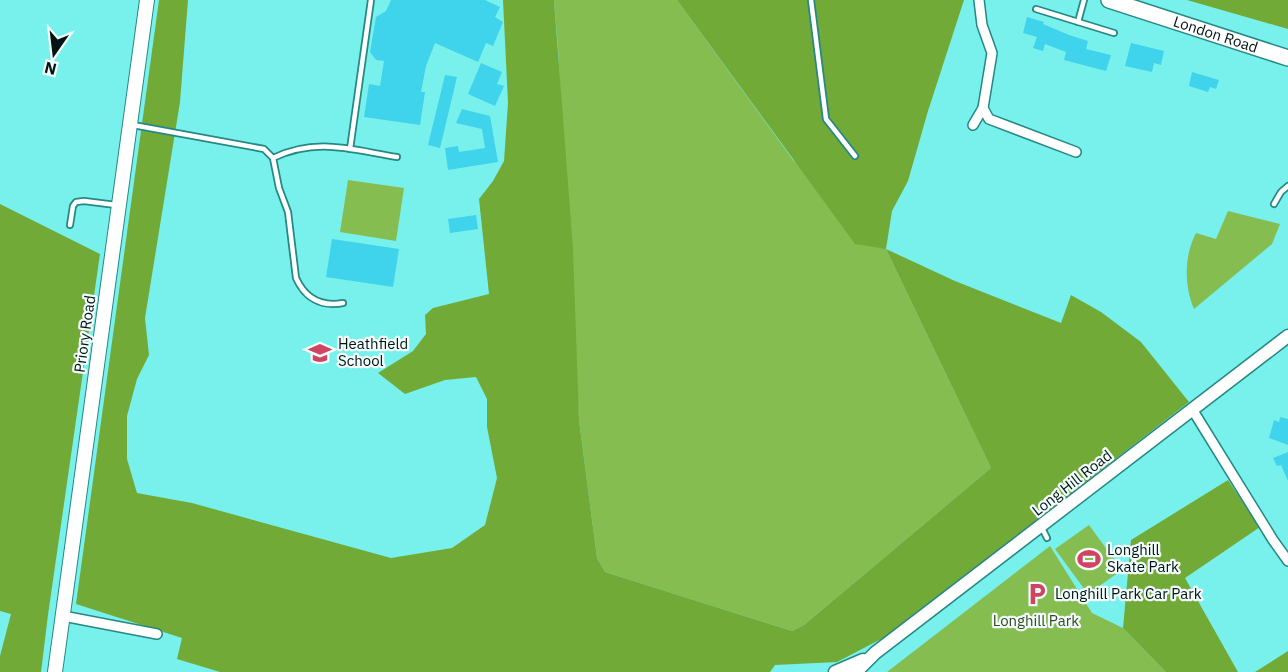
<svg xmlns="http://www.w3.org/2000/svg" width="1288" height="672" font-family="'IBM Plex Sans',sans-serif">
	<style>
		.green { fill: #86bd51 }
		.forest { fill: #72aa38 }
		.building { fill: #3fd3ec }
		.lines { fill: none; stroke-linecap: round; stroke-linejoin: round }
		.service-casing { stroke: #258884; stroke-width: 8 }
		.minor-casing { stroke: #258884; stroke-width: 12 }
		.tertiary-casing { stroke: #258884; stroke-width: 15 }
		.secondary-casing { stroke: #258884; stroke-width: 16 }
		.primary-casing { stroke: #258884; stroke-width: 18 }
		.service { stroke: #fff; stroke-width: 4.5 }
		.minor { stroke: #fff; stroke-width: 9 }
		.tertiary { stroke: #fff; stroke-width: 12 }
		.secondary { stroke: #fff; stroke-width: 14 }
		.primary { stroke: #fff; stroke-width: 15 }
		.labels { text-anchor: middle; stroke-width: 4.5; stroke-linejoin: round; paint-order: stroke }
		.street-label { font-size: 15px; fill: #001413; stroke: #f3fdfc }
		.poi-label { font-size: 15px; fill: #001413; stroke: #f3fdfc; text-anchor: start }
		.park-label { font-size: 15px; fill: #32491c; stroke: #f3fdfc }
	</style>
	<rect width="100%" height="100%" fill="#78f1ec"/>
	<g class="green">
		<path d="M554 0H677L793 160 886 249 991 468 804 625 792 631 605 572 597 558 579 420 558 48Z"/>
		<path d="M348 180 404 188 396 241 340 232Z"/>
		<path d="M1228 211 1280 224 1272 244 1194 309C1184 285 1184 256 1196 233L1216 239Z"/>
		<path d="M1089 525 1122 570 1088 594 1055 549Z"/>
		<path d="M1050 546 1092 613 1123 628 1166 672H887Z"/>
	</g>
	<g class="forest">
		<path d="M159 0H188L180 102 145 318 149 355 137 379 127 416V459L137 493 192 503 391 558 452 548 485 525 497 478 487 427V399L476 377 445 380 405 394 378 373 413 351 426 334 425 315 433 308 489 294 479 199 493 181 504 161 508 103 503 0H554L573 248 579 420 597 558 605 572 792 631 804 625 991 468 886 249 855 244 677 0H964L928 111 908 181 892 211 886 249 955 281 1061 323 1071 295 1101 312 1141 342 1189 402 887 636 837 662 775 665 770 672H220L177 659 182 638 76 604Z"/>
		<path d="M1187 0H1288V29Z"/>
		<path d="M0 204 100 254 48 615 41 672H0V656L11 614 0 611Z"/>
		<path d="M1228 480 1260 527 1185 578 1238 672H1166L1123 628 1131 540Z"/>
		<path d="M1288 651V672H1255Z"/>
	</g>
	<g class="building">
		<path d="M391 0H485L500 7 495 17 503 22 493 46 486 43 478 62 435 43 426 66 421 92H425L420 125 364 117 369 84 380 86 384 61 376 60 370 52 376 17 386 11Z"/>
		<path d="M1027 17 1044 22 1043 24 1069 35 1088 41 1086 49 1111 55 1106 71 1064 60 1066 52 1045 44 1043 51 1033 48 1037 37 1023 33Z"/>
		<path d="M1131 43 1164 51 1161 65 1154 63 1152 72 1125 66Z"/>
		<path d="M481 63 502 72 497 84 504 86 495 106 468 94Z"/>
		<path d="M1192 72 1219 80 1216 89 1210 87 1208 92 1189 86Z"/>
		<path d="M445 75 457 77 440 148 428 145Z"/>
		<path d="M462 109 490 116 498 162 448 170 445 148 458 146 459 152 485 148 482 129 456 123Z"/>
		<path d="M476 215 478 229 450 233 448 219Z"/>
		<path d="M332 239 399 249 393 287 326 277Z"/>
		<path d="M1280 417 1288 419V445L1269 438 1274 420 1279 422Z"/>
		<path d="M1288 452V481L1281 465 1277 466 1273 458Z"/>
	</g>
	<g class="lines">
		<g class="service-casing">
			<g id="service">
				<path d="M811 0 826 119 855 156"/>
				<path d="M1036 9 1114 33"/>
				<path d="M1078 22 1084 0"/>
				<path d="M133 125 264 149 273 158 279 188 288 212 296 278C305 298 321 307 343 303"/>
				<path d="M350 149 371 0"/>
				<path d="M273 158C317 137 352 150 397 157"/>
				<path d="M1274 204 1281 192 1288 186"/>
				<path d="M70 225 73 206 76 202 84 201 116 205"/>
				<path d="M1041 526 1047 538"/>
			</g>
		</g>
		<g class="minor-casing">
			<g id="minor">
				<path d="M979 0 982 25 992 53 983 108 989 119 1076 152"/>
				<path d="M973 125 983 108"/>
				<path d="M1192 409 1273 540 1288 561"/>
				<path d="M63 616 157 634"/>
			</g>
		</g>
		<g class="tertiary-casing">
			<g id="tertiary">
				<path d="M835 672 863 660"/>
				<path d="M856 672 875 653 1288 336"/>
			</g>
		</g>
		<g class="secondary-casing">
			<path id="secondary" d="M55 672 147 0"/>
		</g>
		<g class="primary-casing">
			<g id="primary">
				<path id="s1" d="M1109 0 1288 58"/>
			</g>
		</g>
		<use href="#service" class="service"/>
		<use href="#minor" class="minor"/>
		<use href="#tertiary" class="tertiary"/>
		<use href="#secondary" class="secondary"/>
		<use href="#primary" class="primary"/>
	</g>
	<defs>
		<g id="school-bare" transform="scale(1.8)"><path d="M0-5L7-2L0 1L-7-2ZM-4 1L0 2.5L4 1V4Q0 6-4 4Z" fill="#d24261" stroke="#f3fdfc" stroke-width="2.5" paint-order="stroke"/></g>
		<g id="stadium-bare" transform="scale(1.8)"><path d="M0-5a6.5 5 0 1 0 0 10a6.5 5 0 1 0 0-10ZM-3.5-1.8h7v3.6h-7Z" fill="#d24261" stroke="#f3fdfc" stroke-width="2.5" paint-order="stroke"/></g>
		<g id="parking-bare" transform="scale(1.8)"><path d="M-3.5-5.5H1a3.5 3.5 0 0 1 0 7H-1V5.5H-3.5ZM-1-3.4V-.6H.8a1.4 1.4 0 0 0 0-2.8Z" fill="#d24261" stroke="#f3fdfc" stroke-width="2.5" paint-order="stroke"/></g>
	</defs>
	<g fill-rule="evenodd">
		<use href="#school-bare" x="320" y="353"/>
		<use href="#stadium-bare" x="1089" y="559"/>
		<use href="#parking-bare" x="1037" y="594"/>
	</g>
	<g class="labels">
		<g class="street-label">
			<text dy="5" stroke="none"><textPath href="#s1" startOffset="112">London Road</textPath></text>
			<text transform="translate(85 334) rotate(-82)" y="5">Priory Road</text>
			<text transform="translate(1072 483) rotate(-38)" y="5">Long Hill Road</text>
		</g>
		<g class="poi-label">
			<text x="338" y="349">Heathfield<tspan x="338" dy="17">School</tspan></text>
			<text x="1107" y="555">Longhill<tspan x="1107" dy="17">Skate Park</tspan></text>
			<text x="1055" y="599">Longhill Park Car Park</text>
		</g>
		<g class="park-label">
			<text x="1036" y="626">Longhill Park</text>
		</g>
	</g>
	<g transform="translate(54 54) rotate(194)" stroke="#f3fdfc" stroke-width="4.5" paint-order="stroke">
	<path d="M0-4.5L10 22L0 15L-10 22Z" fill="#001413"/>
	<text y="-9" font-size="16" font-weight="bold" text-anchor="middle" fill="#001413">N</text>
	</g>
</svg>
